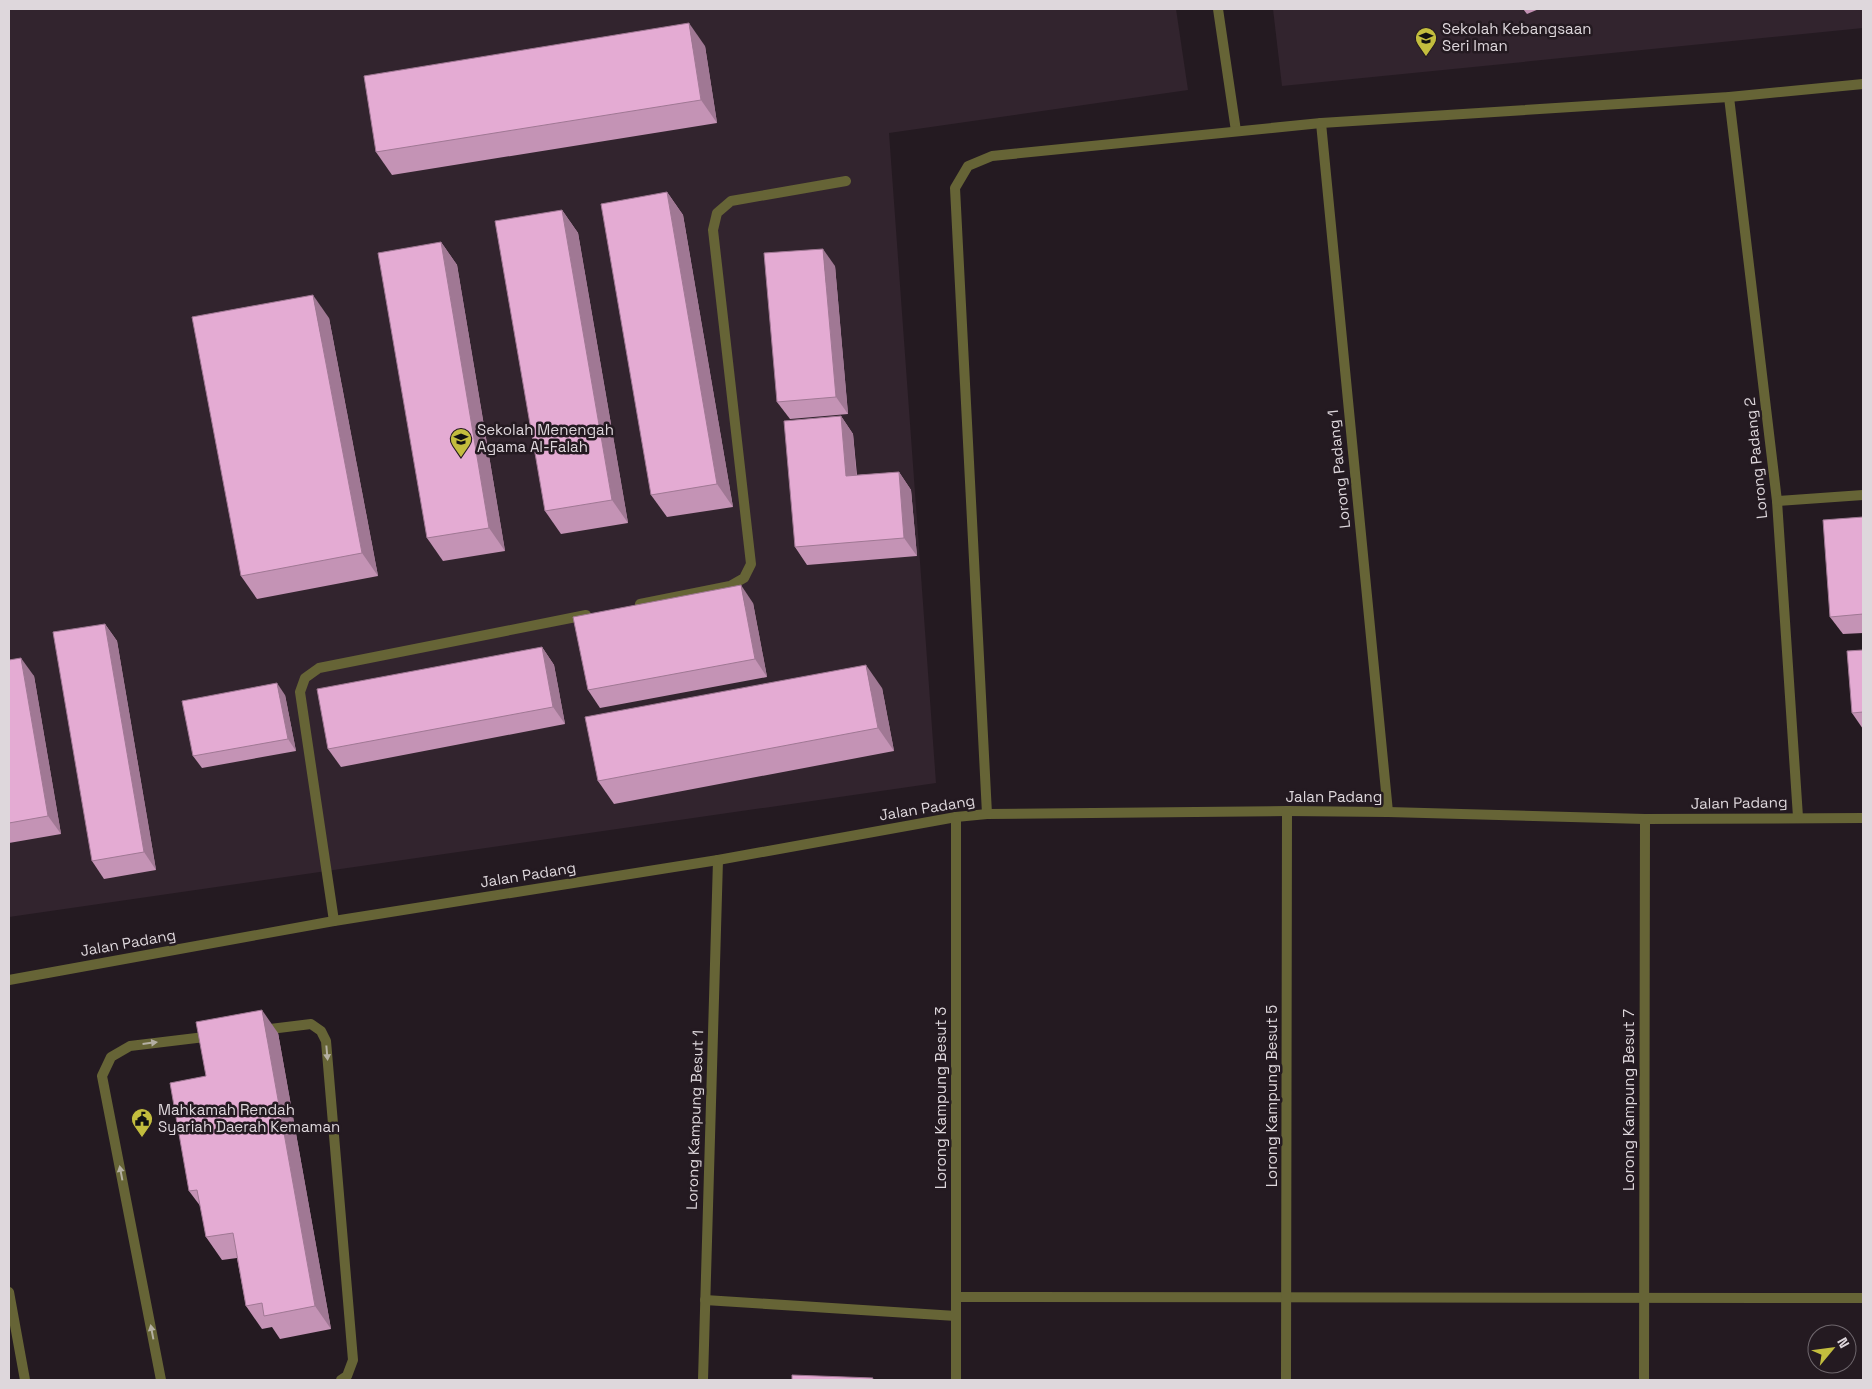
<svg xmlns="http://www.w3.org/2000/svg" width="1872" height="1389" font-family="'Space Grotesk',sans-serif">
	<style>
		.built { fill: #32242e }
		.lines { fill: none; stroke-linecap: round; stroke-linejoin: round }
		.service { stroke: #666436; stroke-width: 10 }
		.minor { stroke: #666436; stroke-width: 10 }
		.wall { fill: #c493b5 }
		.shaded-wall { fill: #a07894 }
		.building { fill: #e4abd3; stroke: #a07894 }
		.oneway { fill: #b4afa2 }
		.labels { text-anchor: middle; stroke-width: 5; stroke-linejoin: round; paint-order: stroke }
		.poi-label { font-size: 15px; fill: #ded7dc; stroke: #241a21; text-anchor: start }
		.street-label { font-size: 15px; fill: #ded7dc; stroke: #241a21 }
	</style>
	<rect width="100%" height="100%" fill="#241a21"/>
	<g class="built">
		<path d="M9 9H1176L1188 90 889 133 936 783 9 917Z"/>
		<path d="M1273 9H1863V28L1282 86Z"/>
	</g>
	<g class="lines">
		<g class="service">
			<path d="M640 604 730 586 744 578 751 564 713 230 717 213 731 201 846 181"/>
			<path d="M334 921 300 692 305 678 319 668 586 615"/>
			<path d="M262 1030 311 1024 321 1031 326 1041 353 1360 347 1376 341 1380"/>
			<path d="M705 1300 956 1316"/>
			<path d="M161 1380 102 1076 111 1057 130 1046 213 1036"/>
		</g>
		<g class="minor">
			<path d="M1218 9 1236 131"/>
			<path d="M1729 97 1777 501 1798 817"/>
			<path d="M1321 123 1388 812"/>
			<path d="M1777 501 1863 495"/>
			<path d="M987 814 955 188 968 166 992 156 1321 123 1729 97 1863 84"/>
			<path d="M9 980 334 921 718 860 956 817 987 814 1287 811 1388 812 1645 819 1863 818"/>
			<path d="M9 1292 25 1380"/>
			<path d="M956 1297 1863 1298"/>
			<path d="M703 1380 718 860"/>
			<path d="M956 1380V817"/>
			<path d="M1286 1380 1287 811"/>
			<path d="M1644 1380 1645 819"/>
		</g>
	</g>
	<g class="wall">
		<path d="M1523 9H1539L1527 14Z"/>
		<path d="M705 46 717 123 392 175 376 152Z"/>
		<path d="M667 192 683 215 733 507 667 517 651 495Z"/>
		<path d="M562 210 578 233 628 523 561 534 545 511Z"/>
		<path d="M441 242 457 265 505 551 443 561 427 538Z"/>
		<path d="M835 266 848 414 790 419 777 402Z"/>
		<path d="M329 318 378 576 257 599 241 576Z"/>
		<path d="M841 416 853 434 857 475 899 472 911 490 917 556 807 565 795 547Z"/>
		<path d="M1863 517V633L1843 634 1830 617Z"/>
		<path d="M753 603 767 677 600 708 588 690Z"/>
		<path d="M105 624 117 641 156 870 104 879 92 861Z"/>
		<path d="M542 647 554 665 565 724 341 767 328 749Z"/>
		<path d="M1863 650V729L1852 713Z"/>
		<path d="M9 660 34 676 61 834 9 843Z"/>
		<path d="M882 688 894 751 614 804 598 781Z"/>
		<path d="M285 695 296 751 202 768 193 756Z"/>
		<path d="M278 1033 331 1329 280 1339 272 1327 262 1329 246 1306 237 1258 222 1260 206 1237 201 1207 189 1191 206 1076Z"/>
	</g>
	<g class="shaded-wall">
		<path d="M689 23 705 46 717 123 701 100Z"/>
		<path d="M667 192 683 215 733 507 717 484Z"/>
		<path d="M562 210 578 233 628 523 612 500Z"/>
		<path d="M441 242 457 265 505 551 489 528Z"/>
		<path d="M823 249 835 266 848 414 836 397Z"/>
		<path d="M313 295 329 318 378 576 362 553Z"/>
		<path d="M841 416 853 434 858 494 846 476Z"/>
		<path d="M899 472 911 490 917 556 904 538Z"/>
		<path d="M741 585 753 603 767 677 755 659Z"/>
		<path d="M105 624 117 641 156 870 144 852Z"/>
		<path d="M542 647 554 665 565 724 553 707Z"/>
		<path d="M21 658 34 676 61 834 48 816Z"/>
		<path d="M866 665 882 688 894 751 878 728Z"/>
		<path d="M277 683 285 695 296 751 288 739Z"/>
		<path d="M262 1010 278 1033 331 1329 315 1306Z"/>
	</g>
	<g class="building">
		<path d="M689 23 701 100 376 152 364 76Z"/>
		<path d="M667 192 717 484 651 495 601 204Z"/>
		<path d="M562 210 612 500 545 511 495 221Z"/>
		<path d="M441 242 489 528 427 538 378 253Z"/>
		<path d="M823 249 836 397 777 402 764 253Z"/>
		<path d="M313 295 362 553 241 576 192 317Z"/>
		<path d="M841 416 846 476 899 472 904 538 795 547 784 421Z"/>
		<path d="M1863 517V614L1830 617 1823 520Z"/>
		<path d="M741 585 755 659 588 690 573 617Z"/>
		<path d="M105 624 144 852 92 861 53 632Z"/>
		<path d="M542 647 553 707 328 749 317 689Z"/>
		<path d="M1863 650V712L1852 713 1847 651Z"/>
		<path d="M21 658 48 816 9 823V660Z"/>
		<path d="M866 665 878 728 598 781 585 717Z"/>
		<path d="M277 683 288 739 193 756 182 701Z"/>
		<path d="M262 1010 315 1306 264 1316 262 1303 246 1306 233 1233 206 1237 197 1190 189 1191 170 1083 206 1076 196 1022Z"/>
		<path d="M792 1375 873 1378 872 1380H792Z"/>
	</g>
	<defs><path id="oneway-solid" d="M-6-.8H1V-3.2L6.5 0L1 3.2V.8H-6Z" transform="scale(1.25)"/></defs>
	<g class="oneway">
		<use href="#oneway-solid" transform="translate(150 1043) rotate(-7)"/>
		<use href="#oneway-solid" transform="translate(327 1053) rotate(85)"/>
		<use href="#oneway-solid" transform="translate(121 1173) rotate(-101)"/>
		<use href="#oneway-solid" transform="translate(152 1332) rotate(-101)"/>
	</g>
	<defs>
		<g id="school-pin" transform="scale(1.125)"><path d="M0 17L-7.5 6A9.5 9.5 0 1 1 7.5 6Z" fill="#c3bd3e" stroke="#241a21"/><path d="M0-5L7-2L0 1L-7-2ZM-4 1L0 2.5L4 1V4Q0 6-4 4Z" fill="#111"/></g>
		<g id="civic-pin" transform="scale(1.125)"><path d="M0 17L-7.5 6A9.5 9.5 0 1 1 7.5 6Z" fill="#c3bd3e" stroke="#241a21"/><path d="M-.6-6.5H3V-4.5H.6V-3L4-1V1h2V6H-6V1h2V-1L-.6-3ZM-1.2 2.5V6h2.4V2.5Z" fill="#111"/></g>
	</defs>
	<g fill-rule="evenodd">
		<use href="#school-pin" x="1426" y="38"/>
		<use href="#school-pin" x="461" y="439"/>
		<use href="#civic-pin" x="142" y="1119"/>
	</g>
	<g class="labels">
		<g class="poi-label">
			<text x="1442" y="34">Sekolah Kebangsaan<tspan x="1442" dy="17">Seri Iman</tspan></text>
			<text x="477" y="435">Sekolah Menengah<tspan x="477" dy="17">Agama Al-Falah</tspan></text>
			<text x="158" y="1115">Mahkamah Rendah<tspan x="158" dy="17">Syariah Daerah Kemaman</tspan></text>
		</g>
		<g class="street-label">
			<text transform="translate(1756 458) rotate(-96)" y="5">Lorong Padang 2</text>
			<text transform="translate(1339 469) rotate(-96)" y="5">Lorong Padang 1</text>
			<text x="1334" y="802">Jalan Padang</text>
			<text transform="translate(1739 803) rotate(-1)" y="5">Jalan Padang</text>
			<text transform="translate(927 808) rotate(-9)" y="5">Jalan Padang</text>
			<text transform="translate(528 875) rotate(-9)" y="5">Jalan Padang</text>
			<text transform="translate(128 943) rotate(-10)" y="5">Jalan Padang</text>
			<text transform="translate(1272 1096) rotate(-90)" y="5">Lorong Kampung Besut 5</text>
			<text transform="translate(941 1098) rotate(-90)" y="5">Lorong Kampung Besut 3</text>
			<text transform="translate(1629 1100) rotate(-90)" y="5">Lorong Kampung Besut 7</text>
			<text transform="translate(695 1120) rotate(-88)" y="5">Lorong Kampung Besut 1</text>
		</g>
	</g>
	<rect width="1872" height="1389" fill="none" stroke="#ded7dc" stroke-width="20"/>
	<g transform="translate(1832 1349) rotate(61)"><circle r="24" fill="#241a21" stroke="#6e666c"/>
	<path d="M0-4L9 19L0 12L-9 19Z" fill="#c3bd3e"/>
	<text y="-8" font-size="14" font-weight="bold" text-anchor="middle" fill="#ded7dc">N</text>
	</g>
</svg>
